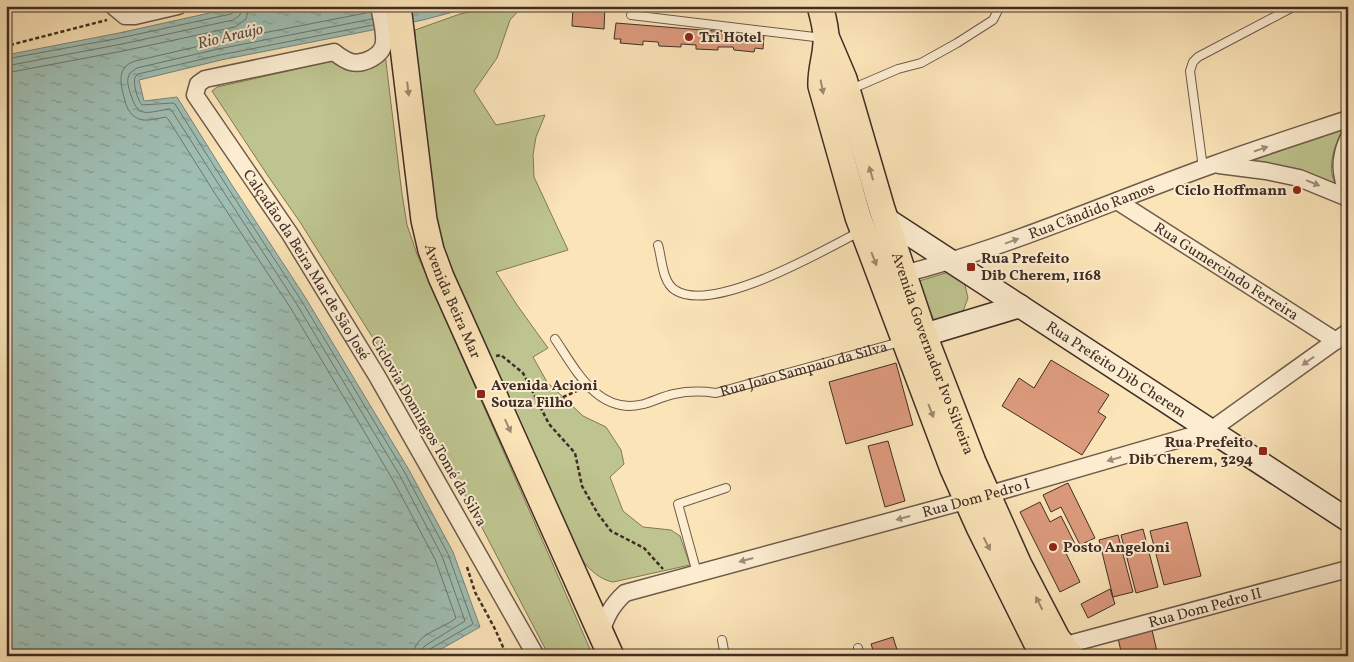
<svg xmlns="http://www.w3.org/2000/svg" width="1354" height="662" font-family="Vollkorn,serif">
	<style>
		.green { fill: #bec48f; stroke: #7f785a }
		.water { fill: url(#water-ripples); stroke: #79847b }
		.lines { fill: none; stroke-linecap: round; stroke-linejoin: round }
		.shore { stroke: #70766c; stroke-width: 1 }
		.building { fill: #dc9a7d; stroke: #402d26 }
		.lane-casing { stroke: #6f5b4a; stroke-width: 10 }
		.street-casing { stroke: #6f5b4a; stroke-width: 19 }
		.secondary-casing { stroke: #402d26; stroke-width: 25 }
		.primary-casing { stroke: #402d26; stroke-width: 28 }
		.path { stroke: #402d26; stroke-width: 2.5; stroke-dasharray: 4 2.5; stroke-linecap: butt }
		.lane { stroke: #fcedd1; stroke-width: 8 }
		.street { stroke: #fcedd1; stroke-width: 16 }
		.secondary { stroke: #fcedd1; stroke-width: 22 }
		.primary { stroke: #fbe4b8; stroke-width: 25 }
		.oneway { fill: #9e886f }
		.oneway2 { fill: #9e8d7c }
		.poi-dot { fill: #8f2418; stroke: #fcedd1; stroke-width: 2 }
		.labels { text-anchor: middle; stroke-width: 4; stroke-linejoin: round; paint-order: stroke }
		.poi-label { font-size: 15px; font-weight: bold; fill: #402d26; stroke: #fcedd1; text-anchor: start }
		.street-label { font-size: 15px; fill: #402d26; stroke: #fcedd1 }
		.water-label { font-size: 16px; font-style: italic; fill: #585149; stroke: #fcedd1 }
	</style>
	<defs>
		<pattern id="water-ripples" width="26" height="14" patternUnits="userSpaceOnUse" patternTransform="scale(1.25)"><rect width="26" height="14" fill="#9fbeb3"/><path d="M2 4q2-2 4 0t4 0M15 11q2-2 4 0t4 0" fill="none" stroke="#839b91"/></pattern>
	</defs>
	<rect width="100%" height="100%" fill="#fbe4b8"/>
	<filter id="stains"><feTurbulence type="fractalNoise" baseFrequency=".004" numOctaves="4"/><feColorMatrix values="0 0 0 0 .2 0 0 0 0 .09 0 0 0 0 .02 0 0 0 .5 -.17"/></filter>
	<radialGradient id="worn" r=".72"><stop offset=".6" stop-color="#630" stop-opacity="0"/><stop offset="1" stop-color="#630" stop-opacity=".3"/></radialGradient>
	<g class="green">
		<path d="M499 6H523L510 20 497 58 474 91 496 125 545 115 536 137 533 155 534 177 568 250 496 272 517 305 548 348 533 357 547 382 583 416 606 427 621 450 624 464 610 477 623 511 643 527 671 530 680 536 690 565 613 582C593 578 582 560 571 544L441 246 428 173 416 59 415 30 460 14Z"/>
		<path d="M385 54 402 194 407 225 417 254 593 656H549L432 432 300 222 268 176 212 91 217 87 337 60Z"/>
		<path d="M1345 127C1337 138 1329 160 1332 174 1332 178 1335 182 1336 186L1320 177 1270 165H1241Z"/>
		<path d="M949 272 964 281 968 298 963 311 934 321 919 281Z"/>
	</g>
	<path class="water" d="M241 6H476L423 20 221 60 139 80 144 101 177 97 230 182 305 297 409 470 453 552 480 627 429 656H6V55L119 33Z"/>
	<g class="lines">
		<g class="shore">
			<path d="M371 12 217 42 135 61C117 67 120 82 124 97 126 106 129 115 139 119 147 122 158 118 166 117L168 119 214 192 290 307 393 480 435 559 456 618C442 630 414 633 413 656"/>
			<path d="M372 19 218 49 137 68 130 73C126 80 128 85 130 92 138 120 146 112 170 109L172 111 221 188 296 303 400 476 442 556 465 621 426 645 422 649 421 656"/>
			<path d="M373 25 220 55 138 74 135 77C133 84 137 99 142 105L173 103 175 104 226 185 301 300 405 473 448 554 473 624 430 649 427 656"/>
			<path d="M6 59 120 38 231 14 235 11 236 6"/>
			<path d="M6 66 122 44 233 20 240 15 242 6"/>
			<path d="M6 73 123 51 235 27 246 19 249 6"/>
		</g>
	</g>
	<g class="building">
		<path d="M573 6H605L604 29 572 26Z"/>
		<path d="M616 23 764 35 763 49 755 48 754 52 734 50 733 47H718V50L696 49V45L681 44V47L659 46 658 42 643 41V45L620 43 621 39H614Z"/>
		<path d="M1051 360 1109 395 1098 412 1106 417 1082 455 1002 406 1019 378 1034 388Z"/>
		<path d="M896 363 913 425 846 444 829 382Z"/>
		<path d="M888 441 905 501 885 507 868 446Z"/>
		<path d="M1068 483 1095 538 1080 545 1061 507 1051 512 1043 495Z"/>
		<path d="M1040 502 1050 522 1061 516 1075 544 1064 549 1080 582 1060 592 1020 512Z"/>
		<path d="M1187 522 1201 576 1164 585 1150 531Z"/>
		<path d="M1143 529 1158 587 1136 593 1121 535Z"/>
		<path d="M1118 535 1133 592 1113 597 1099 540Z"/>
		<path d="M1110 589 1115 604 1088 618 1081 604Z"/>
		<path d="M1152 630 1158 656H1122L1118 638Z"/>
		<path d="M893 637 899 656H875L871 644Z"/>
	</g>
	<g class="lines">
		<g class="lane-casing">
			<g id="lane">
				<path d="M631 15 823 38"/>
				<path d="M849 90 898 69 921 63 957 43 993 20 1000 6"/>
				<path d="M1203 168 1190 71 1193 62 1198 57 1295 6"/>
				<path d="M658 245C662 258 662 282 675 290 713 315 824 250 861 231"/>
				<path id="s1" d="M555 339C576 370 598 416 644 404 654 401 664 396 674 394 688 391 702 391 716 393L900 342"/>
				<path d="M697 573 678 504 726 488"/>
				<path d="M722 640 725 656"/>
				<path d="M858 648 860 656"/>
			</g>
		</g>
		<g class="street-casing">
			<g id="street">
				<path d="M113 6 125 16H135L178 6"/>
				<path id="s2" d="M379 6C381 17 385 31 384 42 383 56 363 65 351 62 344 60 339 56 334 52L205 79 198 84 195 95 290 234 377 376 536 656"/>
				<path d="M1348 139C1338 161 1341 175 1348 196"/>
				<path d="M1219 165 1266 171 1299 178 1348 198"/>
				<path id="s3" d="M1117 201 1336 341"/>
				<path id="s4" d="M903 274C1010 247 1111 201 1215 164 1259 148 1303 134 1348 119"/>
				<path id="s5" d="M601 633C606 616 612 605 625 593L987 495 1211 430 1348 332"/>
				<path id="s6" d="M1062 646 1348 569"/>
			</g>
		</g>
		<g class="secondary-casing">
			<g id="secondary">
				<path id="s7" d="M886 219 1348 520"/>
				<path d="M924 335 1020 306"/>
			</g>
		</g>
		<g class="primary-casing">
			<g id="primary">
				<path id="s8" d="M398 6 424 220 431 250 441 277 611 656"/>
				<path d="M820 6C823 17 826 27 826 38 827 54 820 69 821 86L858 217 953 469 979 527 1043 656"/>
				<path id="s9" d="M827 39 844 79 882 209 924 335 973 462 1019 565 1057 638 1071 656"/>
			</g>
		</g>
		<g class="path">
			<path d="M6 40 10 45 107 20"/>
			<path d="M496 356 501 355 523 373 549 424 575 453 582 486 598 514 611 531 644 548 663 569"/>
			<path d="M538 403 552 402 579 390"/>
			<path d="M467 567 475 592 495 629 507 656"/>
		</g>
		<use href="#lane" class="lane"/>
		<use href="#street" class="street"/>
		<use href="#secondary" class="secondary"/>
		<use href="#primary" class="primary"/>
	</g>
	<defs><path id="oneway-solid" d="M-6-.8H1V-3.2L6.5 0L1 3.2V.8H-6Z" transform="scale(1.25)"/></defs>
	<g class="oneway">
		<use href="#oneway-solid" transform="translate(822 87) rotate(79)"/>
		<use href="#oneway-solid" transform="translate(408 89) rotate(83)"/>
		<use href="#oneway-solid" transform="translate(871 173) rotate(-106)"/>
		<use href="#oneway-solid" transform="translate(874 259) rotate(69)"/>
		<use href="#oneway-solid" transform="translate(931 411) rotate(69)"/>
		<use href="#oneway-solid" transform="translate(508 426) rotate(66)"/>
		<use href="#oneway-solid" transform="translate(987 544) rotate(63)"/>
		<use href="#oneway-solid" transform="translate(1039 603) rotate(-117)"/>
	</g>
	<g class="oneway2">
		<use href="#oneway-solid" transform="translate(1261 149) rotate(-19)"/>
		<use href="#oneway-solid" transform="translate(1313 183) rotate(22)"/>
		<use href="#oneway-solid" transform="translate(1012 241) rotate(-20)"/>
		<use href="#oneway-solid" transform="translate(1308 361) rotate(144)"/>
		<use href="#oneway-solid" transform="translate(1114 459) rotate(164)"/>
		<use href="#oneway-solid" transform="translate(903 518) rotate(165)"/>
		<use href="#oneway-solid" transform="translate(746 560) rotate(165)"/>
	</g>
	<g class="poi-dot">
		<circle cx="689" cy="37" r="5"/>
		<circle cx="1297" cy="190" r="5"/>
		<rect x="966" y="262" width="10" height="10" rx="2.5"/>
		<rect x="476" y="389" width="10" height="10" rx="2.5"/>
		<rect x="1258" y="446" width="10" height="10" rx="2.5"/>
		<circle cx="1053" cy="547" r="5"/>
	</g>
	<g class="labels">
		<g class="poi-label">
			<text x="699" y="42">Tri Hotel</text>
			<text x="1287" y="195" text-anchor="end">Ciclo Hoffmann</text>
			<text x="981" y="263">Rua Prefeito<tspan x="981" dy="17">Dib Cherem, 1168</tspan></text>
			<text x="491" y="390">Avenida Acioni<tspan x="491" dy="17">Souza Filho</tspan></text>
			<text x="1253" y="447" text-anchor="end">Rua Prefeito<tspan x="1253" dy="17">Dib Cherem, 3294</tspan></text>
			<text x="1063" y="552">Posto Angeloni</text>
		</g>
		<g class="street-label">
			<text dy="5" stroke="none"><textPath href="#s4" startOffset="199">Rua Cândido Ramos</textPath></text>
			<text dy="5" stroke="none"><textPath href="#s2" startOffset="454">Calçadão da Beira Mar de São José</textPath></text>
			<text dy="5" stroke="none"><textPath href="#s3" startOffset="130">Rua Gumercindo Ferreira</textPath></text>
			<text dy="5" stroke="none"><textPath href="#s8" startOffset="302">Avenida Beira Mar</textPath></text>
			<text dy="5" stroke="none"><textPath href="#s9" startOffset="332">Avenida Governador Ivo Silveira</textPath></text>
			<text dy="5" stroke="none"><textPath href="#s1" startOffset="284">Rua João Sampaio da Silva</textPath></text>
			<text dy="5" stroke="none"><textPath href="#s7" startOffset="275">Rua Prefeito Dib Cherem</textPath></text>
			<text transform="translate(429 431) rotate(60)" y="5">Ciclovia Domingos Tomé da Silva</text>
			<text dy="5" stroke="none"><textPath href="#s5" startOffset="411">Rua Dom Pedro I</textPath></text>
			<text dy="5" stroke="none"><textPath href="#s6" startOffset="148">Rua Dom Pedro II</textPath></text>
		</g>
		<g class="water-label">
			<text transform="translate(230 35) rotate(-13)" y="6">Rio Araújo</text>
		</g>
	</g>
	<rect width="1354" height="662" fill="none" stroke="#fbe4b8" stroke-width="25"/>
	<rect x="8" y="8" width="1339" height="647" fill="none" stroke="#402d26" stroke-width="2.5"/>
	<rect x="12" y="12" width="1329" height="637" fill="none" stroke="#402d26"/>
	<rect width="100%" height="100%" filter="url(#stains)"/>
	<rect width="100%" height="100%" fill="url(#worn)"/>
</svg>
